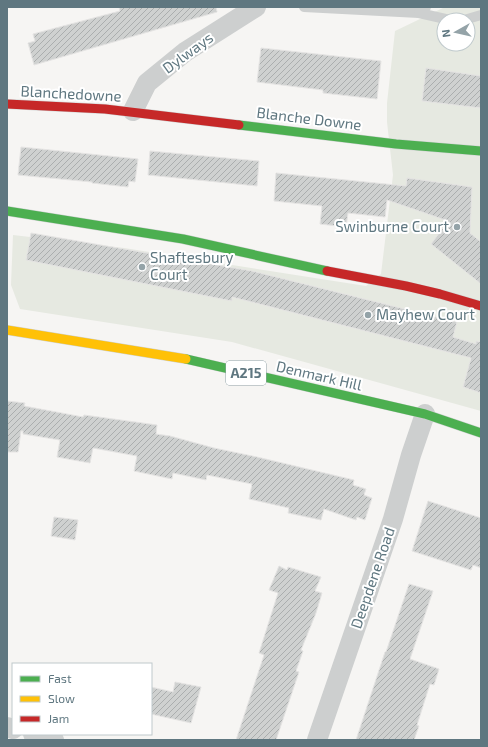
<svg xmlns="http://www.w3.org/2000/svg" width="488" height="747" font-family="'Exo 2',sans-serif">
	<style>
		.green { fill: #e6e9e1; fill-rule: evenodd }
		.building { fill: url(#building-hatch); stroke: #e5e4e3 }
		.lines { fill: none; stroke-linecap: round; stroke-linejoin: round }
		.fast-casing { stroke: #cfd2d2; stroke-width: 10 }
		.slow-casing { stroke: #cfd2d2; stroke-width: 10 }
		.jam-casing { stroke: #cfd2d2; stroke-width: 10 }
		.lane { stroke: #cdcfcf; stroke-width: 10 }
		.street { stroke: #cdcfcf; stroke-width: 20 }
		.fast { stroke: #4caf50; stroke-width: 9 }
		.slow { stroke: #ffc107; stroke-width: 9 }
		.jam { stroke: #c62828; stroke-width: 9 }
		.poi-dot { fill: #94a3a8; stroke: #fff; stroke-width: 1.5 }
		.labels { text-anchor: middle; stroke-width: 4; stroke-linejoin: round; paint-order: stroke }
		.shield { fill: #fff; stroke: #8fa0a6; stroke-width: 1 }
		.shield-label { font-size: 14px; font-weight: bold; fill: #5f7780 }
		.street-label { font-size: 15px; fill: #5f7780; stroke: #fff }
		.poi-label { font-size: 15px; fill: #5f7780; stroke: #fff; text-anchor: start }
	</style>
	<defs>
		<pattern id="building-hatch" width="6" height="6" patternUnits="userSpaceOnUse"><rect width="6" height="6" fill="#cfd1d0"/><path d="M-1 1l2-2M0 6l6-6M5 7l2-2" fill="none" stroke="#abaeae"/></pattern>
	</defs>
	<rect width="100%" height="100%" fill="#f6f5f3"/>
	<path class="green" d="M445 7H481V411L232 342 20 309 11 285 13 235 124 248 366 286 381 274 393 175 387 122V103L395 31ZM444 20H468V44H444Z"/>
	<g class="building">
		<path d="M119 7H216L217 12 34 65 28 43 35 41 33 34 120 11Z"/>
		<path d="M261 48 381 61 377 99 323 93V90L257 82Z"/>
		<path d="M426 68 481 76V108L422 101Z"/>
		<path d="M21 147 138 159 135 182 129 181 128 187 92 183V182L18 175Z"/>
		<path d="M150 151 259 161 257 186 148 175Z"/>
		<path d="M276 173 406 186 407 178 472 187 470 233 481 242V284L431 244 448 221 387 200 385 217 348 213 346 227 320 224 322 206 274 201Z"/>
		<path d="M31 233 252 271 457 322 453 337 476 344V341L481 342V393L463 387 471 358 232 297V301L26 260Z"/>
		<path d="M7 401 25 403 24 406 83 417 84 415 157 425 156 434 170 436 214 448 257 457 354 480 353 485 366 489 364 495 372 498 365 520 357 517 356 520 324 509 321 520 288 513 289 508 249 499 252 484 207 475 206 480 173 473 172 479 134 471 137 456 93 448 90 463 57 457 60 440 23 434V431H21L18 452H7Z"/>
		<path d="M428 501 481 518V568L473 565 471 570 412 551Z"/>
		<path d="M54 517 78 520 75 540 51 536Z"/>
		<path d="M279 566 287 570 288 567 321 577 315 591 322 593 316 613 301 650 303 651 296 671 299 672 276 740H236L264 655 259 653 278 593 269 590Z"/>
		<path d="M409 584 433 591 410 659 439 669 434 685 430 684 417 725 419 726 414 740H356L385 652H386Z"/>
		<path d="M175 682 201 687 191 723 151 714V687L173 692Z"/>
	</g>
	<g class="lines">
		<g class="fast-casing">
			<g id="fast">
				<path d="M239 125 396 144 481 151"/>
				<path d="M7 211 183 239 327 271"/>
				<path d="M186 359 425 414 481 433"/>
			</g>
		</g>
		<g class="slow-casing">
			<path id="slow" d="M7 330 186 359"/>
		</g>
		<g class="jam-casing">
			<g id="jam">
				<path d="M7 104 105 109 239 125"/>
				<path d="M327 271 406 286 440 294 481 306"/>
			</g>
		</g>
		<g class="lane">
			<path d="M304 7 419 13"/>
			<path d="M426 7 419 13 450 20"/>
			<path d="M464 20 481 15"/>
		</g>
		<g class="street">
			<path d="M133 111 147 83 185 52 256 7"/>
			<path d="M7 727 13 729"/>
			<path d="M33 734 54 740"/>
			<path d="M317 740 393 519 411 455 425 414"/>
		</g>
		<use href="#fast" class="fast"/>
		<use href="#slow" class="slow"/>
		<use href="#jam" class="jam"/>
	</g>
	<g class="poi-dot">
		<circle cx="457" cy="227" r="4"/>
		<circle cx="142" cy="267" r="4"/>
		<circle cx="368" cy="315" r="4"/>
	</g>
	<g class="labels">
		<rect class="shield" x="226" y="361" width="40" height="24" rx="3"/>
		<g class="shield-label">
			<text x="246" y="378">A215</text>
		</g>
		<g class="street-label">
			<text transform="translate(188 53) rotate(-36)" y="5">Dylways</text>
			<text transform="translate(71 94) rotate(3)" y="5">Blanchedowne</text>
			<text transform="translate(309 119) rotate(7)" y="5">Blanche Downe</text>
			<text transform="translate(319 376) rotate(13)" y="5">Denmark Hill</text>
			<text transform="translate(373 578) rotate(-71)" y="5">Deepdene Road</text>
		</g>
		<g class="poi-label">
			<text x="449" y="232" text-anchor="end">Swinburne Court</text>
			<text x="150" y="263">Shaftesbury<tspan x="150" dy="17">Court</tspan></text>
			<text x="376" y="320">Mayhew Court</text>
		</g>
	</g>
	<rect width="488" height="747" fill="none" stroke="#5f7780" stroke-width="16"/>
	<rect x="12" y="663" width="140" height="72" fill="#ffffff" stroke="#bfc9cc"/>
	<rect x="20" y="676" width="20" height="6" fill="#4caf50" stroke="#bfc9cc"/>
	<text x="48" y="683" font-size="12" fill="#5f7780">Fast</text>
	<rect x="20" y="696" width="20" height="6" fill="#ffc107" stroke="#bfc9cc"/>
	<text x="48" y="703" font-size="12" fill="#5f7780">Slow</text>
	<rect x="20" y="716" width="20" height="6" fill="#c62828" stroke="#bfc9cc"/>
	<text x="48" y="723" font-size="12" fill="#5f7780">Jam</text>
	<g transform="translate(456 32) rotate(262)"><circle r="19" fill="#ffffff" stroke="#bfc9cc"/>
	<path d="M0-3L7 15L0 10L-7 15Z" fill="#94a3a8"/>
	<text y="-6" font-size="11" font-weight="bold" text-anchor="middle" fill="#5f7780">N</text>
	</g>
</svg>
